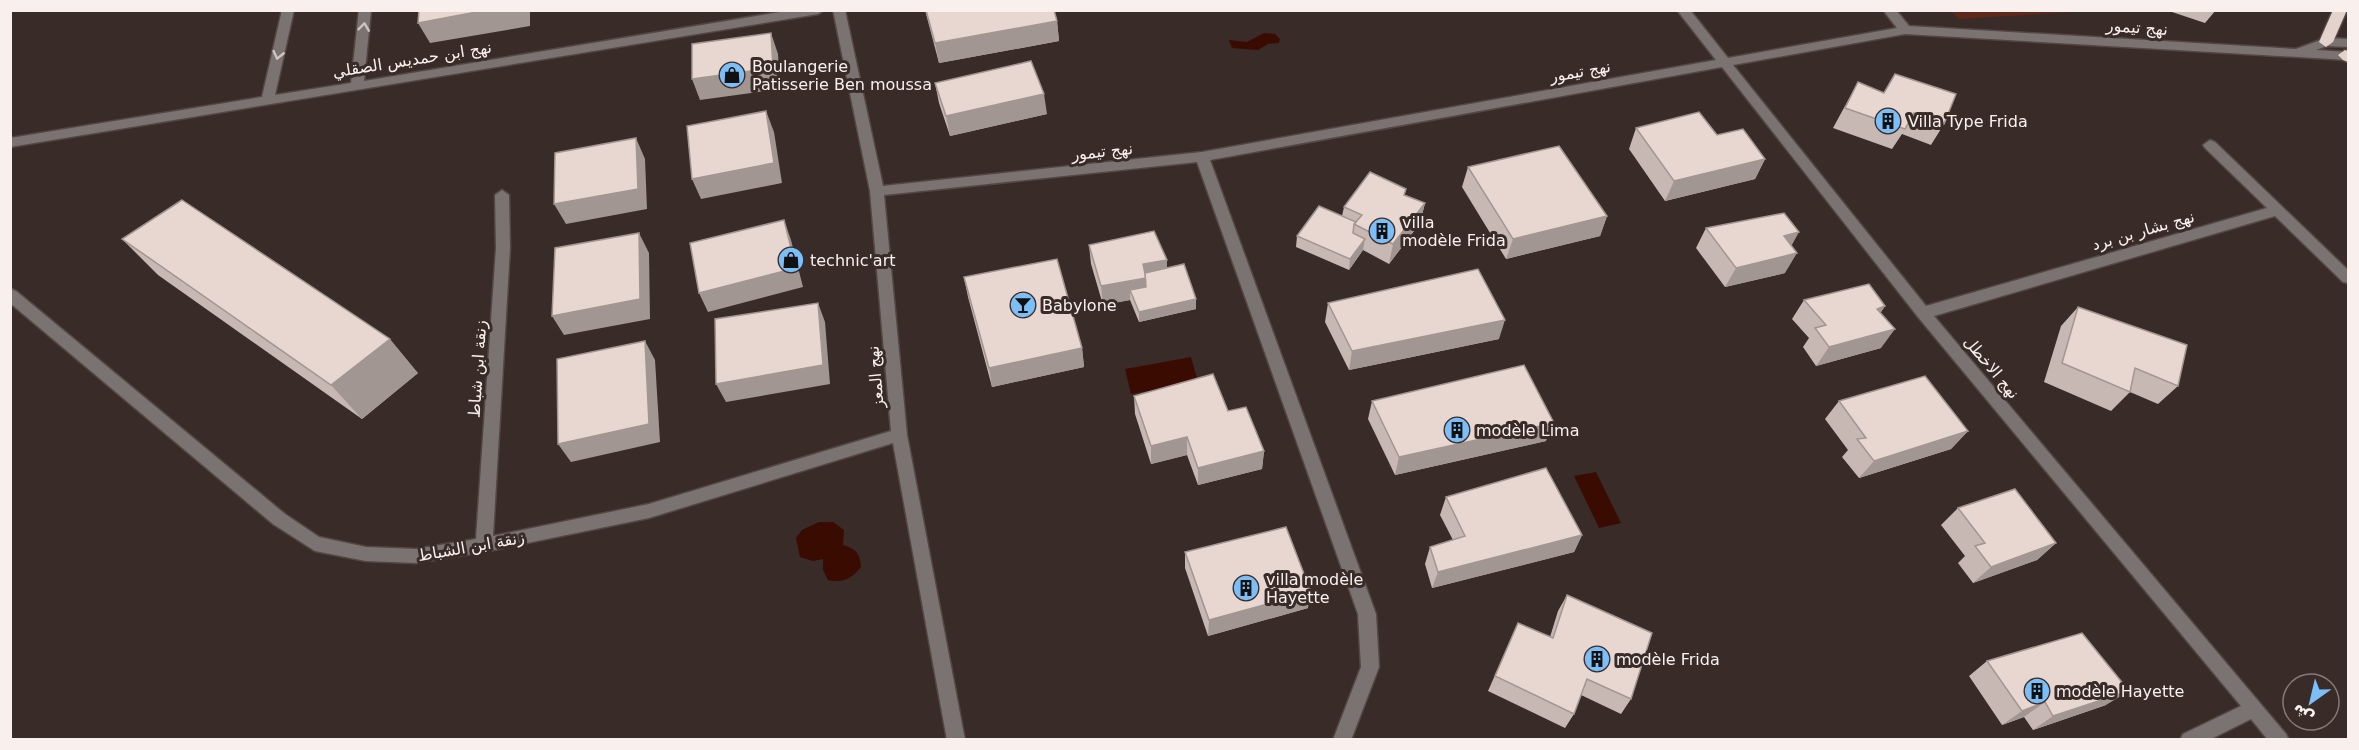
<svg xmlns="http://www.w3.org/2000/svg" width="2359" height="750" font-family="'DejaVu Sans','Noto Sans Arabic',sans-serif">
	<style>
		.green { fill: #5f281a }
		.water { fill: #3a0b01 }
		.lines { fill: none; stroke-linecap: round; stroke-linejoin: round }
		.minor-casing { stroke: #544743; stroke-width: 3 }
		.highway-casing { stroke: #544743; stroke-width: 3 }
		.minor { fill: #7b7371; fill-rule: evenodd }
		.highway { fill: #e4d2cc; fill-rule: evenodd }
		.wall { fill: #c8b8b4 }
		.shaded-wall { fill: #a29692 }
		.building { fill: #e8d6d1; stroke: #a29692; stroke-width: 1.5 }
		.oneway { stroke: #cdc4c2 }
		.labels { text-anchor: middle; stroke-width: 6; stroke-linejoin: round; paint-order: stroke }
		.street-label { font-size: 16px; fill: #f9f0ed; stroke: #392b27 }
		.poi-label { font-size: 16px; fill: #f9f0ed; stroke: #392b27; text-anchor: start }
	</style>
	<rect width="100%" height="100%" fill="#392b27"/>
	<path class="green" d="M1951 11H2090L1959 19Z"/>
	<g class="water">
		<path d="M1264 33 1275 34 1280 39 1279 43 1268 44 1258 50 1232 48 1229 40 1247 42Z"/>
		<path d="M1191 357 1198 382 1131 394 1125 369Z"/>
		<path d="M1596 472 1621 523 1599 528 1574 476Z"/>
		<path d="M819 522H833L844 530 843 545C856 549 860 553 861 567 851 579 844 583 828 580L823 570V559L813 561 800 557 796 538 802 530Z"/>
	</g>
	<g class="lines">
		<g class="minor-casing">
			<g id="minor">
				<path d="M282 10H294L275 95 351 83 359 10H371L364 81 792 10H824L818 14 10 147V138L262 97Z"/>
				<path d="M833 10H845L883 186 1202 152 1716 60 1677 10H1690L1728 58 1897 28 1883 10H1896L1909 26 2296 49 2326 38 2348 39V47L2327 46 2316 50 2348 52V60L1905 34 1733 65 1926 306 2267 208 2205 148 2203 145 2210 140 2215 142 2348 270V283L2343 282 2275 216 1934 316 2286 734 2289 740H2268L2251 719 2209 740H2180L2183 734 2241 706 1918 317 1722 67 1210 160 1376 614 1379 667 1351 740H1333L1361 667 1358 614 1197 162 884 195 907 435 965 740H947L893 443 649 518 484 552 416 563 366 561 315 551 273 524 10 303 11 289 16 291 285 514 319 537 366 547 416 549 476 539 496 248 495 195 502 190 509 195 510 248 493 536 649 504 891 431 870 191Z"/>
			</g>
		</g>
		<g class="highway-casing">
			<g id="highway">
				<path d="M2333 10H2347L2333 42 2326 47 2319 42Z"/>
				<path d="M2345 50 2348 51V62L2343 60 2338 55Z"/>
			</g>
		</g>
		<use href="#minor" class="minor"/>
		<use href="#highway" class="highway"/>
	</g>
	<g class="wall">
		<path d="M925 10H1054L1057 21 1059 41 939 63Z"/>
		<path d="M2166 10H2216L2205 23Z"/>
		<path d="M1858 82 1944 124 1931 145 1902 134 1892 149 1833 128Z"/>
		<path d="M935 83 1047 114 950 136 939 103Z"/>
		<path d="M1636 128 1717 135 1765 159 1755 179 1665 201 1629 149Z"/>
		<path d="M1468 167 1607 216 1600 236 1506 259 1462 187Z"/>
		<path d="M1405 195 1425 203 1420 223 1389 264 1363 250 1349 270 1296 247 1297 236 1342 216 1344 207Z"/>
		<path d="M1706 228 1785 273 1725 287 1696 248Z"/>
		<path d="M122 239 418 373 362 419 158 275Z"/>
		<path d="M1089 245 1167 268 1196 299V309L1139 322 1130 300 1103 305 1091 264Z"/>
		<path d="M964 277 1082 348 1084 367 992 387 968 297Z"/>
		<path d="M1804 300 1885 306 1881 312V348L1816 366 1803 347 1809 338 1792 319Z"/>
		<path d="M1328 303 1499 339 1349 370 1325 322Z"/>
		<path d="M2078 307 2178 386 2158 404 2130 392 2111 411 2044 382 2061 326Z"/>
		<path d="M1134 396 1228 411 1264 451 1262 469 1198 485 1187 455 1151 464 1135 414Z"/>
		<path d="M1372 401 1546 441 1395 475 1368 419Z"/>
		<path d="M1839 401 1968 431 1951 449 1859 478 1842 457 1848 450 1825 419Z"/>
		<path d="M1446 497 1582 535 1574 552 1432 588 1425 564 1430 547 1453 540 1440 515Z"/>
		<path d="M1958 508 2056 543 2037 560 1973 583 1958 563 1965 556 1941 525Z"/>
		<path d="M1185 552 1308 608 1208 636 1185 568Z"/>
		<path d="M1567 595 1631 699 1621 714 1581 695 1574 714 1565 728 1488 691 1518 623 1550 637 1558 611Z"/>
		<path d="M1987 661 2106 705 2033 730 2024 717 2002 725 1969 676Z"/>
	</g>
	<g class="shaded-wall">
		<path d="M487 10H530V26L430 43 418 23Z"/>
		<path d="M1057 21 1059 41 939 63 935 43Z"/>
		<path d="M771 33 778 54 780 89 700 100 692 79Z"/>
		<path d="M1044 94 1047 114 950 136 946 116Z"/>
		<path d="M766 111 774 132 782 183 701 199 692 179Z"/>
		<path d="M636 138 645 159 647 209 566 224 554 204Z"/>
		<path d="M1765 159 1755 179 1665 201 1674 181Z"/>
		<path d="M1425 203 1420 223 1389 264 1393 244Z"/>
		<path d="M1607 216 1600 236 1506 259 1513 239Z"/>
		<path d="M784 220 791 240 803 287 708 312 699 293Z"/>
		<path d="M1799 232 1788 252 1784 236Z"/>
		<path d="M639 233 649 253 650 319 564 335 552 316Z"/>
		<path d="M1365 239 1363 250 1349 270 1350 259Z"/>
		<path d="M1797 253 1785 273 1725 287 1736 268Z"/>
		<path d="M1167 260V280L1146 297 1130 290V300L1103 305 1101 286 1143 264Z"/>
		<path d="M1196 299V309L1139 322V312Z"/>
		<path d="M818 303 825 322 830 384 726 402 716 384Z"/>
		<path d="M1885 306 1872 325 1877 309Z"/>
		<path d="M1505 320 1499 339 1349 370 1352 351Z"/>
		<path d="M1895 329 1881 348 1816 366 1829 347Z"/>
		<path d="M390 339 418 373 362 419 331 385Z"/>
		<path d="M645 341 655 360 660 442 571 462 558 444Z"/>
		<path d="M1082 348 1084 367 992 387 989 368Z"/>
		<path d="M1554 423 1546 441 1395 475 1399 457Z"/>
		<path d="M1968 431 1951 449 1859 478 1874 461Z"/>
		<path d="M1187 437V455L1151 464V446Z"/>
		<path d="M1264 451 1262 469 1198 485V468Z"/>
		<path d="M1582 535 1574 552 1432 588 1438 572Z"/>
		<path d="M2056 543 2037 560 1973 583 1991 567Z"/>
		<path d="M1311 592 1308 608 1208 636 1209 620Z"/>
		<path d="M2129 691 2106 705 2033 730 2053 716Z"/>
		<path d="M2045 702 2024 717 2002 725 2022 711Z"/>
	</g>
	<g class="building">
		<path d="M419 10H487L418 23Z"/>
		<path d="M926 10H1054L1057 21 935 43Z"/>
		<path d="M771 33 773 68 692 79V44Z"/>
		<path d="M1031 61 1044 94 946 116 935 83Z"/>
		<path d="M1895 74 1956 94 1944 124 1914 113 1905 129 1845 108 1858 82 1884 93Z"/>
		<path d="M766 111 774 163 692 179 687 126Z"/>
		<path d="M1699 112 1717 135 1743 129 1765 159 1674 181 1636 128Z"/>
		<path d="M636 138 638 189 554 204 555 153Z"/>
		<path d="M1559 146 1607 216 1513 239 1468 167Z"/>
		<path d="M1370 172 1406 189 1404 195 1425 203 1393 244 1354 224 1362 215 1344 207Z"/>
		<path d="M182 200 390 339 331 385 122 239Z"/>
		<path d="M1319 206 1356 222 1354 224 1353 233 1365 239 1350 259 1297 236Z"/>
		<path d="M1784 213 1799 232 1784 236 1797 253 1736 268 1706 228Z"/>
		<path d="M784 220 796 268 699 293 690 243Z"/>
		<path d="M1154 231 1167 260 1143 264 1146 278 1101 286 1089 245Z"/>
		<path d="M639 233 640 299 552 316 555 248Z"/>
		<path d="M1057 259 1082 348 989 368 964 277Z"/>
		<path d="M1184 264 1196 299 1139 312 1130 290 1146 287 1145 273Z"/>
		<path d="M1478 269 1505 320 1352 351 1328 303Z"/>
		<path d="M1869 284 1885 306 1877 309 1895 329 1829 347 1815 328 1826 325 1804 300Z"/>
		<path d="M818 303 823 365 716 384 715 319Z"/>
		<path d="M2078 307 2187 345 2178 386 2135 368 2130 392 2062 363Z"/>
		<path d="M645 341 649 424 558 444 557 359Z"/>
		<path d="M1524 365 1554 423 1399 457 1372 401Z"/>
		<path d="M1213 374 1228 411 1246 407 1264 451 1198 468 1187 437 1151 446 1134 396Z"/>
		<path d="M1925 376 1968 431 1874 461 1857 439 1866 438 1839 401Z"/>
		<path d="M1546 468 1582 535 1438 572 1430 547 1465 536 1446 497Z"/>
		<path d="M2015 489 2056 543 1991 567 1975 546 1985 543 1958 508Z"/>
		<path d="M1286 527 1311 592 1209 620 1185 552Z"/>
		<path d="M1567 595 1652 633 1631 699 1587 679 1574 714 1495 676 1518 623 1553 638Z"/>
		<path d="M2082 633 2129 691 2053 716 2045 702 2022 711 1987 661Z"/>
	</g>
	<defs><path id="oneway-chevron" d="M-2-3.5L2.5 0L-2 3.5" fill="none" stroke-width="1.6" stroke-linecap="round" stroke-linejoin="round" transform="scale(1.5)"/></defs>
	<g class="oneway">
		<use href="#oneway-chevron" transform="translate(364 27) rotate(-83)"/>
		<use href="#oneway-chevron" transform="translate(278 55) rotate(103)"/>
	</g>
	<defs>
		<g id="shop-disc" transform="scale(1.35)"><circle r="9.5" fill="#7bbef8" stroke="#392b27"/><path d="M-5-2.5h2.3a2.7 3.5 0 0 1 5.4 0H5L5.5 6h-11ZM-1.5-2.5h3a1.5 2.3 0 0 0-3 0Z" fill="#111"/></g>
		<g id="building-disc" transform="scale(1.35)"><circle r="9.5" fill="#7bbef8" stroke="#392b27"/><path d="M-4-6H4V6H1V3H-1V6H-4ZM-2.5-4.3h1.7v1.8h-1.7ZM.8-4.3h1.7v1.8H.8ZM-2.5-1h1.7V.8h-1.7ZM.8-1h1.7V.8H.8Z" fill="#111"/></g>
		<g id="bar-disc" transform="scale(1.35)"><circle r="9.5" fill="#7bbef8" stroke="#392b27"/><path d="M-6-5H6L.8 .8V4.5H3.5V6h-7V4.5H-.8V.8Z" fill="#111"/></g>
	</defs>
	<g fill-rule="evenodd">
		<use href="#shop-disc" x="732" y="75"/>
		<use href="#building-disc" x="1888" y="121"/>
		<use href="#building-disc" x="1382" y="231"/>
		<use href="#shop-disc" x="791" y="260"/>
		<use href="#bar-disc" x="1023" y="305"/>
		<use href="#building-disc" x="1457" y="430"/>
		<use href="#building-disc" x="1246" y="588"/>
		<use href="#building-disc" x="1597" y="659"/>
		<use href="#building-disc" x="2037" y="691"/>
	</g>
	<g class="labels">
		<g class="street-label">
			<text transform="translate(2137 27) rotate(4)" y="6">نهج تيمور</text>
			<text transform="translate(412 59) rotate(-9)" y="6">نهج ابن حمديس الصقلي</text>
			<text transform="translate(1580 71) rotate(-10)" y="6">نهج تيمور</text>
			<text transform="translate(1102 151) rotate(-6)" y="6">نهج تيمور</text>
			<text transform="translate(2143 230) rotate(-16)" y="6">نهج بشار بن برد</text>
			<text transform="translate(1992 367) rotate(50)" y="6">نهج الاخطل</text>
			<text transform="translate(477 369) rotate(-86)" y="6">زنقة ابن شباط</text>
			<text transform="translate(875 377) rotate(-95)" y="6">نهج المعز</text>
			<text transform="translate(471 546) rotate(-10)" y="6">زنقة ابن الشباط</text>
		</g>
		<g class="poi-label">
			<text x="752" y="72">Boulangerie<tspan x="752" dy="18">Patisserie Ben moussa</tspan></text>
			<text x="1908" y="127">Villa Type Frida</text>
			<text x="1402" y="228">villa<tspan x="1402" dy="18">modèle Frida</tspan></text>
			<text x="810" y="266">technic'art</text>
			<text x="1042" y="311">Babylone</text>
			<text x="1476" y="436">modèle Lima</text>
			<text x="1266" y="585">villa modèle<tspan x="1266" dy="18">Hayette</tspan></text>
			<text x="1616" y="665">modèle Frida</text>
			<text x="2056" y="697">modèle Hayette</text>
		</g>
	</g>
	<rect width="2359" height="750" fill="none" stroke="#f9f0ed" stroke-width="24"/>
	<g transform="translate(2311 702) rotate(214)"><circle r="28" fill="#392b27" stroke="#867a76" stroke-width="1.5"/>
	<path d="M0-4.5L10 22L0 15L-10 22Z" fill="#7bbef8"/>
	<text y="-9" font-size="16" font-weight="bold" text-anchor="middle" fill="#f9f0ed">ش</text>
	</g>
</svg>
